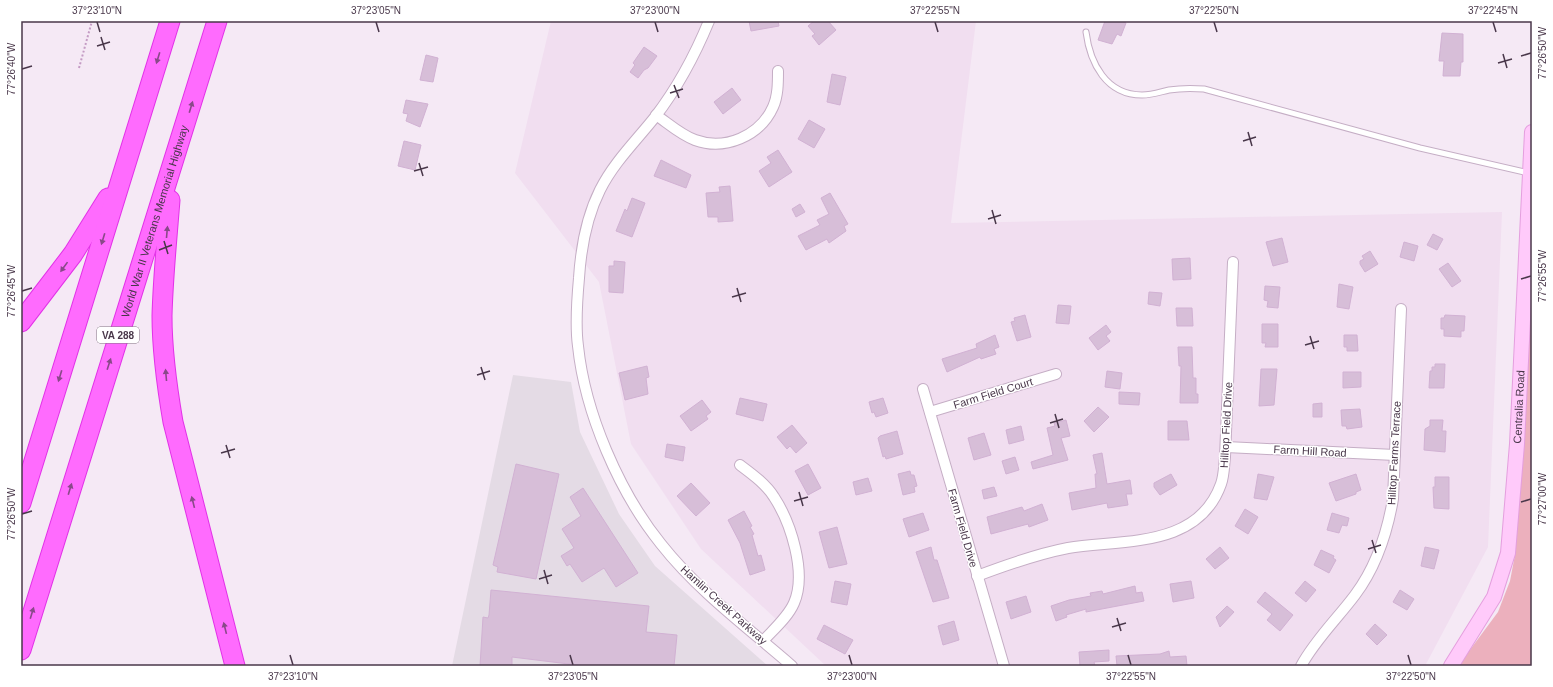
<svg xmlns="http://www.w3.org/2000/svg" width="1553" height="687" font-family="Helvetica,sans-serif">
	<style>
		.residential { fill: #f1def0 }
		.industrial { fill: #e4dbe5 }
		.green { fill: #ecb0bd }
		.building { fill: #d7bed8; stroke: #d1b1d3 }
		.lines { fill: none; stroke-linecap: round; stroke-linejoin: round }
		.lane-casing { stroke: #c5aec5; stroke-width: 7 }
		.street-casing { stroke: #c5aec5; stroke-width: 12 }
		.secondary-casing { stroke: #e49fde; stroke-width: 16 }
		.highway-casing { stroke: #e232e7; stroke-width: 21 }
		.path { stroke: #c49bc4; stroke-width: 2; stroke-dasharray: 2 2; stroke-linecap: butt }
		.lane { stroke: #fff; stroke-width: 5 }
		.street { stroke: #fff; stroke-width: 10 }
		.secondary { stroke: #ffcafa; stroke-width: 14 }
		.highway { stroke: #ff6bfe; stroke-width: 19 }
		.oneway { fill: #894989 }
		.ticks { fill: none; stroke: #49374a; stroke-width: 1.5 }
		.labels { text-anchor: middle; stroke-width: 3; stroke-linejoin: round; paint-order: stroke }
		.shield { fill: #fff; stroke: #807380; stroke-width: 1 }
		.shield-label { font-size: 10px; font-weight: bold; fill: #49374a }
		.street-label { font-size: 11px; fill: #49374a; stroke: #fff }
		.neatline { fill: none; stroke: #49374a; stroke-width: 1.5 }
		.ticks-label { font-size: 10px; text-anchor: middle; fill: #49374a }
	</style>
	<rect width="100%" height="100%" fill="#f5e9f5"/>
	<path class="residential" d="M551 21H976L951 223 1502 212 1488 547 1425 666H826L701 549 631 444 599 282 515 173Z"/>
	<path class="industrial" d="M513 375 571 382 580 432 619 514 655 566 768 666H452Z"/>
	<path class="green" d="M1528 290 1532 296V666H1458L1498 612 1510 581 1515 555Z"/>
	<g class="building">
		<path d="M749 21H778L779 26 751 31Z"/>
		<path d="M814 21H828L836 30 819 45 812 36 815 34 808 26Z"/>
		<path d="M1105 21H1121L1126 23 1121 36 1117 34 1112 44 1098 40Z"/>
		<path d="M1442 33 1463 34V62H1461L1460 76H1443L1444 61H1439Z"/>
		<path d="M644 47 657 56 648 68 644 70 638 78 630 72 635 65 633 63Z"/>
		<path d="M426 55 438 58 433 82 420 80Z"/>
		<path d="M832 74 846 77 840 105 827 102Z"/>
		<path d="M732 88 741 100 723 114 714 102Z"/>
		<path d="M406 100 428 104 420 127 406 121 408 114 403 113Z"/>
		<path d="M809 120 825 129 814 148 798 139Z"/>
		<path d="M404 141 421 145 415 170 398 166Z"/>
		<path d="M778 150 792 172 769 187 759 171 771 163 767 157Z"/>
		<path d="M661 160 691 175 686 188 654 176Z"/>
		<path d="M730 186 733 221 718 222V217H708L706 193 720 192 719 187Z"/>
		<path d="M830 193 848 224 844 226 846 231 829 243 827 239 806 250 798 236 820 225 817 220 829 214 821 198Z"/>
		<path d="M632 198 645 203 632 237 616 231 625 209 627 211Z"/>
		<path d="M800 204 805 212 796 217 792 209Z"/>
		<path d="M1433 234 1443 239 1437 250 1427 245Z"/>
		<path d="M1282 238 1288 262 1273 266 1266 242Z"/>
		<path d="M1404 242 1418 246 1414 261 1400 257Z"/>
		<path d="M1370 251 1378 264 1365 272 1360 264V261L1364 259 1362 256Z"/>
		<path d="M1190 258 1191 279 1173 280 1172 259Z"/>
		<path d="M614 261 625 262 623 293 609 292V266H614Z"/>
		<path d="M1448 263 1461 281 1452 287 1439 269Z"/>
		<path d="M1339 284 1353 287 1349 309 1337 307Z"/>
		<path d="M1265 286 1280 287 1278 308 1267 307 1268 301 1264 300Z"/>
		<path d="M1149 292 1162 293 1160 306 1148 304Z"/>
		<path d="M1058 305 1071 306 1069 324 1056 323Z"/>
		<path d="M1176 308H1192L1193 326H1177Z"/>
		<path d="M1025 315 1031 337 1017 341 1011 322 1015 321 1014 318Z"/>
		<path d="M1445 315 1465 316 1464 331H1461V337L1444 336V329H1441V318H1444Z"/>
		<path d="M1262 324H1278V347H1265L1266 343H1262Z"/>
		<path d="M1106 325 1111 332 1106 336 1110 341 1098 350 1089 338Z"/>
		<path d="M995 335 999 347 994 349 996 354 981 359 980 357 947 372 942 359 977 348 976 344Z"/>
		<path d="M1344 335H1357L1358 351H1347V347H1344Z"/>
		<path d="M1178 347H1192L1193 378H1196V394H1198V403H1180L1181 366H1179Z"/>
		<path d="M1435 364H1445L1444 388H1429L1430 371H1432V367H1435Z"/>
		<path d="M647 366 649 377 646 378 648 394 625 400 619 373Z"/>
		<path d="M1261 369H1277L1274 405 1259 406Z"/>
		<path d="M1107 371 1122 373 1120 389 1105 387Z"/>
		<path d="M1343 372H1361V387L1343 388Z"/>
		<path d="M1119 392 1140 393 1139 405 1119 404Z"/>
		<path d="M740 398 767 404 763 421 736 414Z"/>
		<path d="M883 398 888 413 876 417 874 412 872 413 869 402Z"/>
		<path d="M702 400 711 412 706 416 708 419 691 431 680 416Z"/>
		<path d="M1322 403V417H1313V404Z"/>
		<path d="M1098 407 1109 417 1094 432 1084 421Z"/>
		<path d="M1360 409 1362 427 1347 429 1346 426H1342L1341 410Z"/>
		<path d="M1066 420 1070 436 1061 438 1068 460 1033 469 1031 462 1053 455 1047 428 1055 426 1054 423Z"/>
		<path d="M1430 420H1443L1442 431H1446L1445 452 1424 450 1425 429 1430 426Z"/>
		<path d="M1168 421H1187L1189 440H1168Z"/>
		<path d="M792 425 807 443 796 453 790 446 787 449 777 437Z"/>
		<path d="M1021 426 1024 440 1009 444 1006 430Z"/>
		<path d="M897 431 903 454 886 459 885 456 883 457 878 438 880 436Z"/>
		<path d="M984 433 991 455 974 460 968 438Z"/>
		<path d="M667 444 685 447 683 461 665 457Z"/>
		<path d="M1102 453 1107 484 1130 480 1132 494H1126L1128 505 1108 508 1107 503 1072 510 1069 493 1096 488 1095 474H1097L1093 455Z"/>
		<path d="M1015 457 1019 470 1006 474 1002 461Z"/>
		<path d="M516 464 559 474 536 579 497 572 498 567 493 565Z"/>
		<path d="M808 464 821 488 808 495 795 471Z"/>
		<path d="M910 471 911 475H914L917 486 914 487 915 492 903 495 898 474Z"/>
		<path d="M1171 474 1177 485 1160 495 1154 487V483Z"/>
		<path d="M1258 474 1274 477 1267 500 1254 498Z"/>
		<path d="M1356 474 1361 490 1356 492V494L1336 501 1329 483Z"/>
		<path d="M1435 477H1449V509L1434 508 1433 487H1435Z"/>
		<path d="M868 478 872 491 856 495 853 482Z"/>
		<path d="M691 483 710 503 696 516 677 496Z"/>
		<path d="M994 487 997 496 984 499 982 490Z"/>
		<path d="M583 488 638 573 616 587 604 568 582 582 570 564 567 566 561 556 574 548 562 529 581 516 570 497Z"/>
		<path d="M1042 504 1048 520 1029 527 1028 524 991 534 987 517 1022 507 1024 511Z"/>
		<path d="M1245 509 1258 517 1248 534 1235 526Z"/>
		<path d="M744 511 752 526 750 527 754 534 752 535 758 556 761 555 765 570 750 575 740 543 728 520Z"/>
		<path d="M923 513 929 530 909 537 903 519Z"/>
		<path d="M1332 513 1349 518 1347 526 1342 525 1339 533 1327 530Z"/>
		<path d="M837 527 847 564 829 568 819 532Z"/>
		<path d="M931 547 934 560H937L949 598 933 602 916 552Z"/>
		<path d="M1220 547 1229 558 1215 569 1206 559Z"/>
		<path d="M1425 547 1439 550 1434 569 1421 566Z"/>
		<path d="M1321 550 1334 556 1333 558 1336 560 1329 573 1314 565Z"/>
		<path d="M835 581 851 584 847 605 831 602Z"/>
		<path d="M1191 581 1194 598 1173 602 1170 584Z"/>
		<path d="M1305 581 1316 590 1306 602 1295 593Z"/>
		<path d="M1135 586 1136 593 1142 592 1144 601 1086 612V609L1066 615 1067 617 1056 621 1051 606 1069 600 1091 596 1090 593 1102 591 1103 594Z"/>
		<path d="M491 590 649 606 646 632 677 635 674 666H585L512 657V666H480L483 617 488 618 489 615Z"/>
		<path d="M1400 590 1414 599 1407 610 1393 602Z"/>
		<path d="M1265 592 1293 615 1280 631 1267 620 1272 614 1257 602Z"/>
		<path d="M1026 596 1031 612 1011 619 1006 602Z"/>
		<path d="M1227 606 1234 612 1220 627 1216 617Z"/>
		<path d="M954 621 959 640 943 645 938 626Z"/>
		<path d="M1375 624 1387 635 1377 645 1366 634Z"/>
		<path d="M824 625 853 640 845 654 817 639Z"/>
		<path d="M1109 650V661L1094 662 1095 666H1080L1079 652Z"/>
		<path d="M1169 651 1170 657 1186 656 1187 666H1117L1116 656 1160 654Z"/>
	</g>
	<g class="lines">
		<g class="lane-casing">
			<path id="lane" d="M1086 32C1090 63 1106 95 1142 95 1152 95 1160 92 1169 90 1181 88 1192 88 1204 89L1420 148 1529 173"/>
		</g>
		<g class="street-casing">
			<g id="street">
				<path d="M709 21C695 55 678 87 655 117 636 141 614 162 600 190 586 218 581 247 579 278 577 300 575 324 578 346 585 413 619 492 661 544 698 591 747 627 792 666"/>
				<path d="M656 115C669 124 681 135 695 140 725 151 760 136 773 107 778 96 778 83 778 71"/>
				<path d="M923 389 1004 666"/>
				<path d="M930 412 1056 374"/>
				<path d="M1226 447 1395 455"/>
				<path d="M740 465C752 474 766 484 774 497 791 523 807 573 794 603 788 617 774 629 763 641"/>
				<path d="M977 576C1006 565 1037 554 1068 548 1122 539 1198 549 1221 484 1224 476 1224 466 1225 457L1233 262"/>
				<path d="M1301 666C1315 640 1337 619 1355 595 1376 567 1387 534 1393 499L1401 309"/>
			</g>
		</g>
		<g class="secondary-casing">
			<g id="secondary">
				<path id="s1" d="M1451 666 1494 597 1508 553 1517 444 1532 132"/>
			</g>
		</g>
		<g class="highway-casing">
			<g id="highway">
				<path d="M170 200C167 239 163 277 162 316 162 352 167 387 173 422L235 666"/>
				<path d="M21 322 73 254 108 198"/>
				<path d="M21 503 170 21"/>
				<path id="s2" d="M21 650 217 21"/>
			</g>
		</g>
		<path class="path" d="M79 68 92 21"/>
		<use href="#lane" class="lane"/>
		<use href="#street" class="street"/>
		<use href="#secondary" class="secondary"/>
		<use href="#highway" class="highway"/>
	</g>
	<defs><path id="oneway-solid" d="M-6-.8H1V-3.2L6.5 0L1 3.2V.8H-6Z"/></defs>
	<g class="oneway">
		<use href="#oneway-solid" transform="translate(158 58) rotate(107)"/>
		<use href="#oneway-solid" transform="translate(191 107) rotate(-73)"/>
		<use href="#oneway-solid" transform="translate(167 232) rotate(-85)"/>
		<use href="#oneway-solid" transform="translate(103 239) rotate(107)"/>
		<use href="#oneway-solid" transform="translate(64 267) rotate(126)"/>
		<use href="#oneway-solid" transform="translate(109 364) rotate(-72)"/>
		<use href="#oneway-solid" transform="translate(166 375) rotate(-95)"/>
		<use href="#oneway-solid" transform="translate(60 376) rotate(107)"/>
		<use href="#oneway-solid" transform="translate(70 489) rotate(-73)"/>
		<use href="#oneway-solid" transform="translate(193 502) rotate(-104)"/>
		<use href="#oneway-solid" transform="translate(32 613) rotate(-73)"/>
		<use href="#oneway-solid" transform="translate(225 628) rotate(-104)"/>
	</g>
	<path class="ticks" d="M97 22 100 32M376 22 379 32M655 22 658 32M935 22 938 32M1214 22 1217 32M1493 22 1496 32M101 37 105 50M97 46 110 42M1503 54 1507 68M1521 56 1531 53M1498 63 1512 59M22 69 32 66M674 85 679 98M670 93 683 89M1248 132 1252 146M1243 141 1256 137M419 163 423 176M414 171 428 167M992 210 996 224M988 219 1001 215M164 241 168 254M159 250 172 245M1521 279 1531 276M737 288 741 302M22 291 32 288M732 297 746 293M1310 336 1314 349M1305 345 1319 341M481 367 485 380M477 375 490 371M1055 414 1059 428M1050 423 1063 419M226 445 230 458M221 453 235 449M799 492 803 506M794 501 808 497M1521 502 1531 499M22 514 32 511M1372 540 1376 553M1368 549 1381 545M544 570 548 584M539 579 552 575M1117 618 1121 631M1112 627 1126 623M290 655 293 665M570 655 573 665M849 655 852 665M1128 655 1131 665M1408 655 1411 665"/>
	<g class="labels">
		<rect class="shield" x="97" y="327" width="42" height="16" rx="3"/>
		<g class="shield-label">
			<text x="118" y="339">VA 288</text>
		</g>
		<g class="street-label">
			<text dy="4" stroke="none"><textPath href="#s2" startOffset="449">World War II Veterans Memorial Highway</textPath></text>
			<text transform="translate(993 393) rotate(-17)" y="4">Farm Field Court</text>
			<text dy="4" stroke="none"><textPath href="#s1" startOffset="274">Centralia Road</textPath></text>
			<text transform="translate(1226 425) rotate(-87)" y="4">Hilltop Field Drive</text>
			<text transform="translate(1310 451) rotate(3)" y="4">Farm Hill Road</text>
			<text transform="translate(1394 453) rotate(-87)" y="4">Hilltop Farms Terrace</text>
			<text transform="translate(963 528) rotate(74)" y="4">Farm Field Drive</text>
			<text transform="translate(724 605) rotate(42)" y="4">Hamlin Creek Parkway</text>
		</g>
	</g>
	<rect width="1553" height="687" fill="none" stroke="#ffffff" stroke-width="44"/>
	<rect x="22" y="22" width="1509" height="643" class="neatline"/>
	<g class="ticks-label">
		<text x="97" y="14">37°23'10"N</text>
		<text x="376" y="14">37°23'05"N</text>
		<text x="655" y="14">37°23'00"N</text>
		<text x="935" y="14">37°22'55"N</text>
		<text x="1214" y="14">37°22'50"N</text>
		<text x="1493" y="14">37°22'45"N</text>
		<text transform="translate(1542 53) rotate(-90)" y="4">77°26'50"W</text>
		<text transform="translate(11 69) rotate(-90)" y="4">77°26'40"W</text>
		<text transform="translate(1542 276) rotate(-90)" y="4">77°26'55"W</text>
		<text transform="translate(11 291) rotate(-90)" y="4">77°26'45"W</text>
		<text transform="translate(1542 499) rotate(-90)" y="4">77°27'00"W</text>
		<text transform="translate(11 514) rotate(-90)" y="4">77°26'50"W</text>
		<text x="293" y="680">37°23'10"N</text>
		<text x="573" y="680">37°23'05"N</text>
		<text x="852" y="680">37°23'00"N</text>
		<text x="1131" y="680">37°22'55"N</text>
		<text x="1411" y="680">37°22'50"N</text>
	</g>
</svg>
